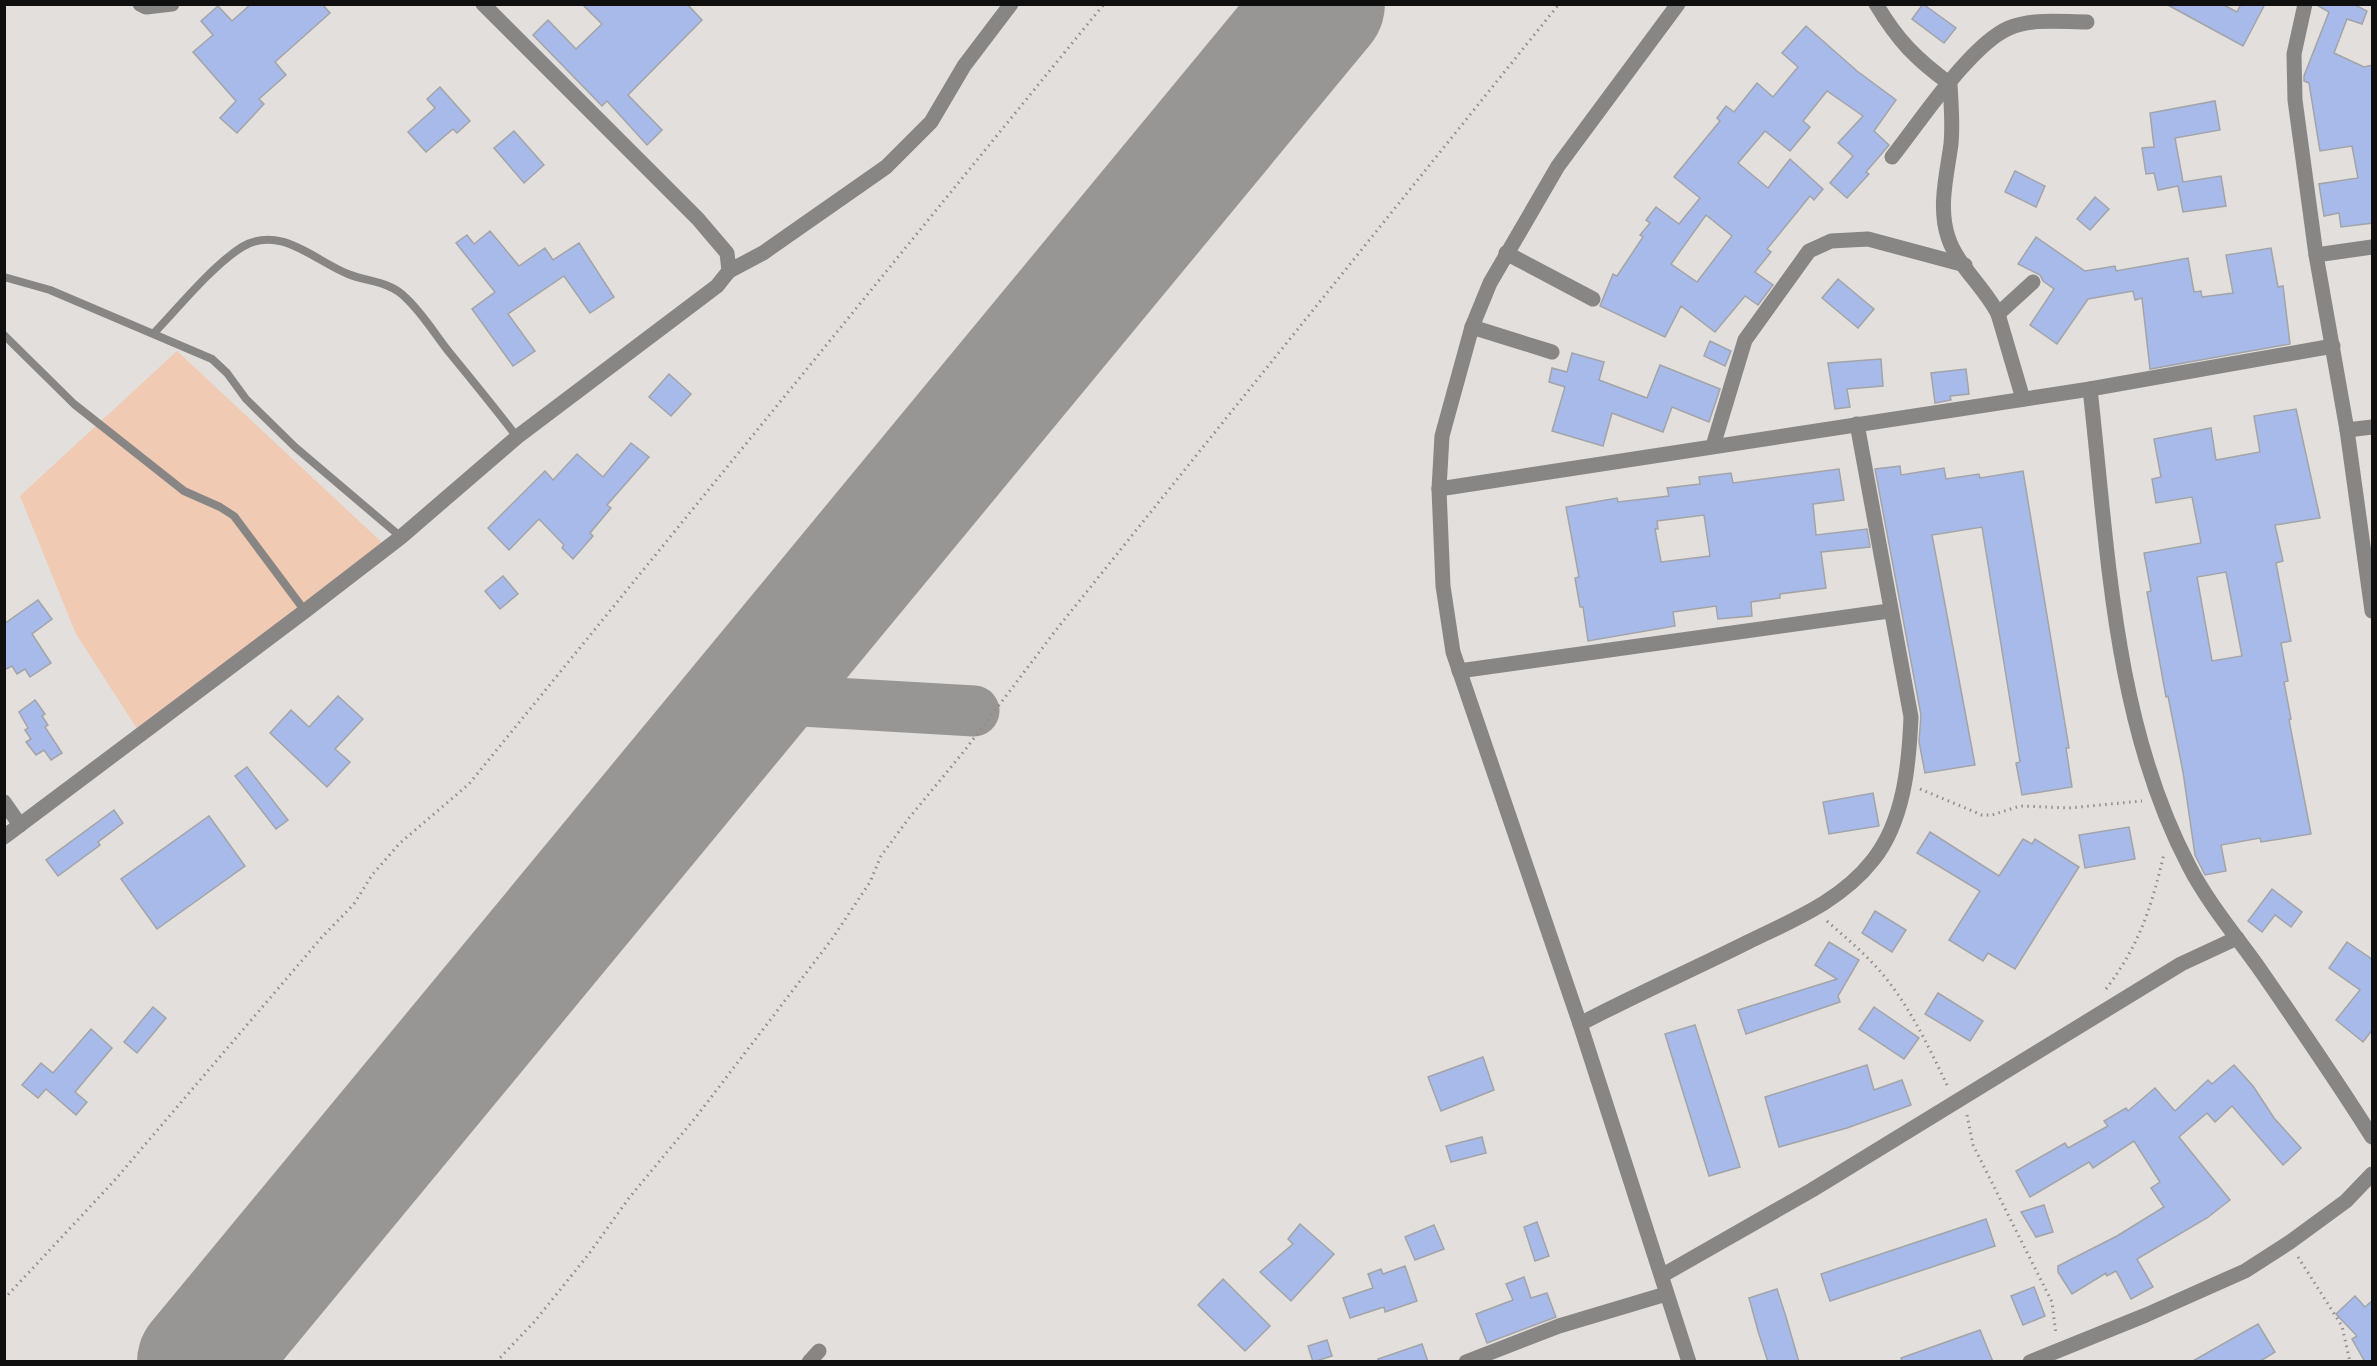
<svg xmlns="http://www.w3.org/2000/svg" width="2377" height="1366" font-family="Inter,sans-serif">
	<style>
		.green { fill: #f0cab3 }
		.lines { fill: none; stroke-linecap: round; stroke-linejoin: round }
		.taxiway { stroke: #989694; stroke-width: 51 }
		.runway { stroke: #989694; stroke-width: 126 }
		.building { fill: #a7baea; stroke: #a3a4a7; stroke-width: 1.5; fill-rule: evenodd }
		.path { stroke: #908d8c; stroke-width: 3; stroke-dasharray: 1.5 4.5; stroke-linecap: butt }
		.service { stroke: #878685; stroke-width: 8 }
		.minor { stroke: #878685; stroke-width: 15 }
	</style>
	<rect width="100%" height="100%" fill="#e2dfdd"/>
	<path class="green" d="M177 351 391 551 145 741 76 634 20 496Z"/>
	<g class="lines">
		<path class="taxiway" d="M748 698 974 711"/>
		<path class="runway" d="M200 1362 1322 4"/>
	</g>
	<g class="building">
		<path d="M251 4H322L330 13 275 62 286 75 259 99 264 104 237 133 220 118 236 101 193 52 213 35 201 21 218 6 232 21Z"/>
		<path d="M582 4H687L702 20 628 95 662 130 647 145 607 101 602 106 533 35 548 20 576 49 602 24Z"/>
		<path d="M1923 4 1956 28 1944 43 1912 19Z"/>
		<path d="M2166 4H2222L2237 12 2241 4H2265L2243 46Z"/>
		<path d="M2315 4H2353L2367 11 2362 24 2347 19 2334 53 2364 67 2373 65V223L2341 227 2339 213 2324 216 2319 184 2358 178 2352 146 2320 151 2309 83 2304 81V76L2329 12Z"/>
		<path d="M1806 26 1857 71 1896 100 1874 131 1889 145 1866 172 1869 174 1847 198 1830 183 1853 156 1838 143 1863 116 1827 91 1803 121 1810 127 1790 151 1765 131 1738 163 1768 188 1790 159 1823 189 1814 200 1810 196 1767 249 1771 252 1755 272 1773 285 1758 305 1745 296 1715 332 1681 306 1665 337 1600 306 1613 274 1617 276 1643 237 1640 235 1650 223 1646 220 1656 207 1679 224 1700 198 1674 177 1720 121 1717 118 1726 106 1734 112 1757 83 1773 97 1798 67 1782 53ZM1706 215 1732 236 1697 282 1671 264Z"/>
		<path d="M440 87 470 121 457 133 453 129 426 152 408 132 435 108 427 99Z"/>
		<path d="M2215 101 2220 130 2175 138 2183 182 2221 176 2226 206 2183 212 2178 186 2158 190 2154 173 2146 174 2142 148 2154 147 2150 113Z"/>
		<path d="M514 131 544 165 524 183 494 148Z"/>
		<path d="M2015 171 2045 186 2036 207 2005 192Z"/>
		<path d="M2095 197 2109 209 2090 230 2077 219Z"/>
		<path d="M490 231 519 266 545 248 553 260 579 243 614 297 590 313 564 276 508 314 535 351 513 366 472 309 495 292 456 243 467 235 474 244Z"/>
		<path d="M2036 237 2085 271 2115 266 2116 271 2188 258 2194 292 2201 291 2202 297 2233 293 2226 255 2271 248 2278 287 2283 286 2290 344 2150 369 2142 298 2135 300 2133 291 2088 299 2057 344 2030 325 2054 289 2043 281 2040 275 2018 264Z"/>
		<path d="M1838 279 1874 309 1858 328 1822 298Z"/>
		<path d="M1710 341 1731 351 1725 366 1704 356Z"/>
		<path d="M1572 353 1604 362 1599 380 1647 398 1660 365 1720 389 1709 422 1672 407 1663 432 1612 413 1603 446 1552 431 1565 387 1549 382 1552 368 1567 372Z"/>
		<path d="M1881 359 1883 386 1847 389 1850 407 1835 409 1828 363Z"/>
		<path d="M1966 369 1969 394 1950 396 1951 400 1935 403 1931 373Z"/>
		<path d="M669 374 691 394 671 416 649 397Z"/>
		<path d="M2296 409 2320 518 2275 525 2283 561 2276 563 2291 641 2281 643 2288 681 2284 682 2291 719 2289 720 2311 834 2261 842 2260 838 2221 845 2226 871 2205 875 2195 855 2183 772 2168 696 2166 697 2147 592 2151 591 2144 553 2201 543 2192 497 2156 503 2152 479 2161 477 2154 439 2211 428 2216 460 2260 452 2254 416ZM2226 572 2242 656 2212 661 2197 577Z"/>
		<path d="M631 443 649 457 607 505 611 508 590 533 593 536 573 559 562 548 564 545 539 519 509 550 488 528 545 471 553 480 577 454 603 477Z"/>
		<path d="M1900 466 1901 475 1944 468 1946 479 1979 474 1980 478 2023 471 2069 748H2066L2072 787 2022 795 2016 763 2020 762 1982 527 1932 535 1975 765 1925 773 1919 742 1921 715 1875 469Z"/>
		<path d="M1839 469 1844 500 1813 504 1816 535 1867 529 1870 547 1821 552 1826 588 1780 594V598L1751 602 1752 616 1718 619 1716 606 1673 612 1675 626 1588 641 1583 607H1580L1575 578 1579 577 1566 507 1617 498 1618 502 1669 496 1667 488 1700 484 1699 477 1731 473 1733 483ZM1704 515 1710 556 1661 562 1655 529H1658L1657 521Z"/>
		<path d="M503 576 518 594 500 609 485 591Z"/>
		<path d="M38 600 52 619 32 634 51 663 30 677 25 669 17 674 12 666 4 670V624Z"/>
		<path d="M338 696 363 719 335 749 350 762 327 787 270 733 291 710 309 727Z"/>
		<path d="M35 700 45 714 42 716 48 725 45 727 62 753 51 760 44 750 36 755 26 742 31 739 25 730 28 728 19 712Z"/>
		<path d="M247 767 288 820 276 829 235 776Z"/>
		<path d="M1873 793 1879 826 1829 834 1823 802Z"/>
		<path d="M114 810 123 823 98 842 100 845 58 876 46 860Z"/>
		<path d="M209 816 245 866 157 929 121 879Z"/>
		<path d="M2129 827 2135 859 2085 868 2079 835Z"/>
		<path d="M1930 832 1999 876 2023 839 2032 844 2035 839 2079 867 2015 969 1988 953 1983 961 1949 940 1980 891 1917 853Z"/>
		<path d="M2272 889 2302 912 2291 927 2275 915 2262 932 2248 921Z"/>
		<path d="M1875 911 1906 930 1892 952 1862 933Z"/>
		<path d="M1829 942 1859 960 1838 996 1840 1002 1746 1034 1738 1010 1837 979 1815 965Z"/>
		<path d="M2347 942 2373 960V1029L2363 1042 2336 1020 2360 990 2329 968Z"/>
		<path d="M1938 993 1983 1021 1970 1041 1925 1014Z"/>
		<path d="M153 1007 166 1018 137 1053 124 1042Z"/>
		<path d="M1874 1007 1919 1038 1904 1059 1859 1029Z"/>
		<path d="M1695 1025 1740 1167 1709 1176 1665 1034Z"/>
		<path d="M91 1029 112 1048 75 1092 87 1102 76 1115 46 1089 38 1098 22 1085 41 1063 53 1073Z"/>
		<path d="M1483 1057 1494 1090 1441 1111 1428 1077Z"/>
		<path d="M1867 1065 1874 1090 1902 1080 1911 1105 1847 1128 1779 1147 1765 1097Z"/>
		<path d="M2234 1065 2253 1086 2274 1118 2301 1148 2283 1165 2232 1106 2215 1122 2207 1113 2179 1137 2230 1200 2207 1218 2137 1259 2153 1287 2131 1299 2116 1271 2107 1276 2106 1273 2072 1294 2058 1272V1266L2117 1236 2164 1207 2151 1188 2160 1182 2134 1141 2093 1168 2089 1162 2030 1197 2016 1171 2065 1143 2068 1148 2108 1126 2104 1121 2126 1108 2128 1111 2155 1088 2175 1111 2208 1080 2212 1084Z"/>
		<path d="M1482 1137 1486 1153 1451 1162 1446 1146Z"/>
		<path d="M2044 1205 2053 1232 2036 1237 2021 1212Z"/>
		<path d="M1986 1219 1995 1246 1830 1301 1821 1274Z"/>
		<path d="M1537 1222 1549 1256 1535 1261 1524 1227Z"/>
		<path d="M1300 1224 1334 1254 1291 1301 1260 1272 1293 1244 1288 1239Z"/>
		<path d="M1434 1225 1444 1249 1415 1260 1405 1237Z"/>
		<path d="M1405 1266 1417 1301 1385 1312 1384 1307 1350 1318 1343 1298 1373 1288 1368 1274 1381 1269 1383 1274Z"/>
		<path d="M1524 1277 1531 1298 1547 1293 1556 1317 1487 1343 1476 1314 1513 1300 1506 1284Z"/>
		<path d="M1223 1279 1270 1326 1245 1351 1198 1305Z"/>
		<path d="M2034 1287 2045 1316 2023 1325 2011 1296Z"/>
		<path d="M1777 1289 1786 1317 1799 1362H1768L1758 1331 1749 1298Z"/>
		<path d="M2355 1296 2365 1307 2373 1300V1362H2365L2352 1339 2357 1336 2336 1314Z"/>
		<path d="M2258 1324 2275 1352 2259 1362H2191Z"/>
		<path d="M1980 1330 1993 1362H1902L1901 1358Z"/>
		<path d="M1327 1340 1332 1356 1313 1362 1308 1346Z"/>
		<path d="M1422 1344 1428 1362H1378V1359Z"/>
	</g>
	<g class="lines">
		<g class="path">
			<path d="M1920 789 1982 815H1992L2020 806 2069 808 2142 801"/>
			<path d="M1827 921C1847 939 1867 955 1884 976 1912 1010 1930 1050 1949 1089"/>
			<path d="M2106 989C2140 944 2151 908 2164 854"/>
			<path d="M1967 1115 1973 1145 2052 1302 2056 1335"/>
			<path d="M2298 1257 2342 1326 2350 1362"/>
			<path d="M4 1299 114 1181 322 937 354 904 372 875 400 843 469 784 1104 4"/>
			<path d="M496 1362 535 1321 588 1255 629 1198 696 1117 832 939 870 882 881 856 909 818 965 750 1056 630 1559 4"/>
		</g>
		<g class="service">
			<path d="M4 277 50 290 212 359 227 373 246 399 295 447 401 537"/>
			<path d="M154 333C179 307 212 266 242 247 280 224 315 261 348 274 368 282 390 281 406 298 423 314 434 333 449 352 472 380 495 408 517 437"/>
			<path d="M4 335 74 404 184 491 220 507 234 516 305 611"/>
		</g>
		<g class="minor">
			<path d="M140 4 146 7 172 4"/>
			<path d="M1678 4 1558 166 1490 283 1472 327 1442 436 1439 489 1443 586 1453 652 1580 1024 1689 1362"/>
			<path d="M1876 4C1898 41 1916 59 1950 84 1951 104 1953 124 1951 144 1947 174 1938 207 1948 237 1956 264 1985 288 1998 314L2023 399"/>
			<path d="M2305 4 2294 54 2295 100 2316 255 2347 430 2372 611"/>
			<path d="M1892 157C1920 122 1970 45 2009 28 2033 18 2061 22 2087 22"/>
			<path d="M1506 253 1593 299"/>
			<path d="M2316 255 2372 247"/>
			<path d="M729 271 763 253 886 167 931 122 964 66 1011 4"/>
			<path d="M1998 314 2033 282"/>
			<path d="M1472 327 1552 352"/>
			<path d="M2090 389C2108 548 2113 721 2189 866 2208 903 2237 937 2261 971 2299 1026 2337 1081 2372 1137"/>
			<path d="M2347 430 2372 427"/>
			<path d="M1713 446 1745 340 1809 251 1831 241 1868 239 1965 265"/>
			<path d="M1439 489 2090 389 2333 346"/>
			<path d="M1459 671 1889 611"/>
			<path d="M4 802 20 825"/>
			<path d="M4 837 305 611 401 537 517 437 717 286 729 271 727 253 698 219 483 4"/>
			<path d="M1580 1024C1635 995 1692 970 1748 942 1793 920 1841 901 1873 860 1904 821 1909 765 1911 717L1857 424"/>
			<path d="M1663 1275 1812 1190 2181 964 2237 938"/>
			<path d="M809 1362 819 1351"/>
			<path d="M1466 1362 1559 1326 1666 1294"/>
			<path d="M2030 1362 2146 1315 2245 1271 2290 1242 2346 1201 2372 1174"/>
		</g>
	</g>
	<rect width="2377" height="1366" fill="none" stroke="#100f0f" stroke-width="12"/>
</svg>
